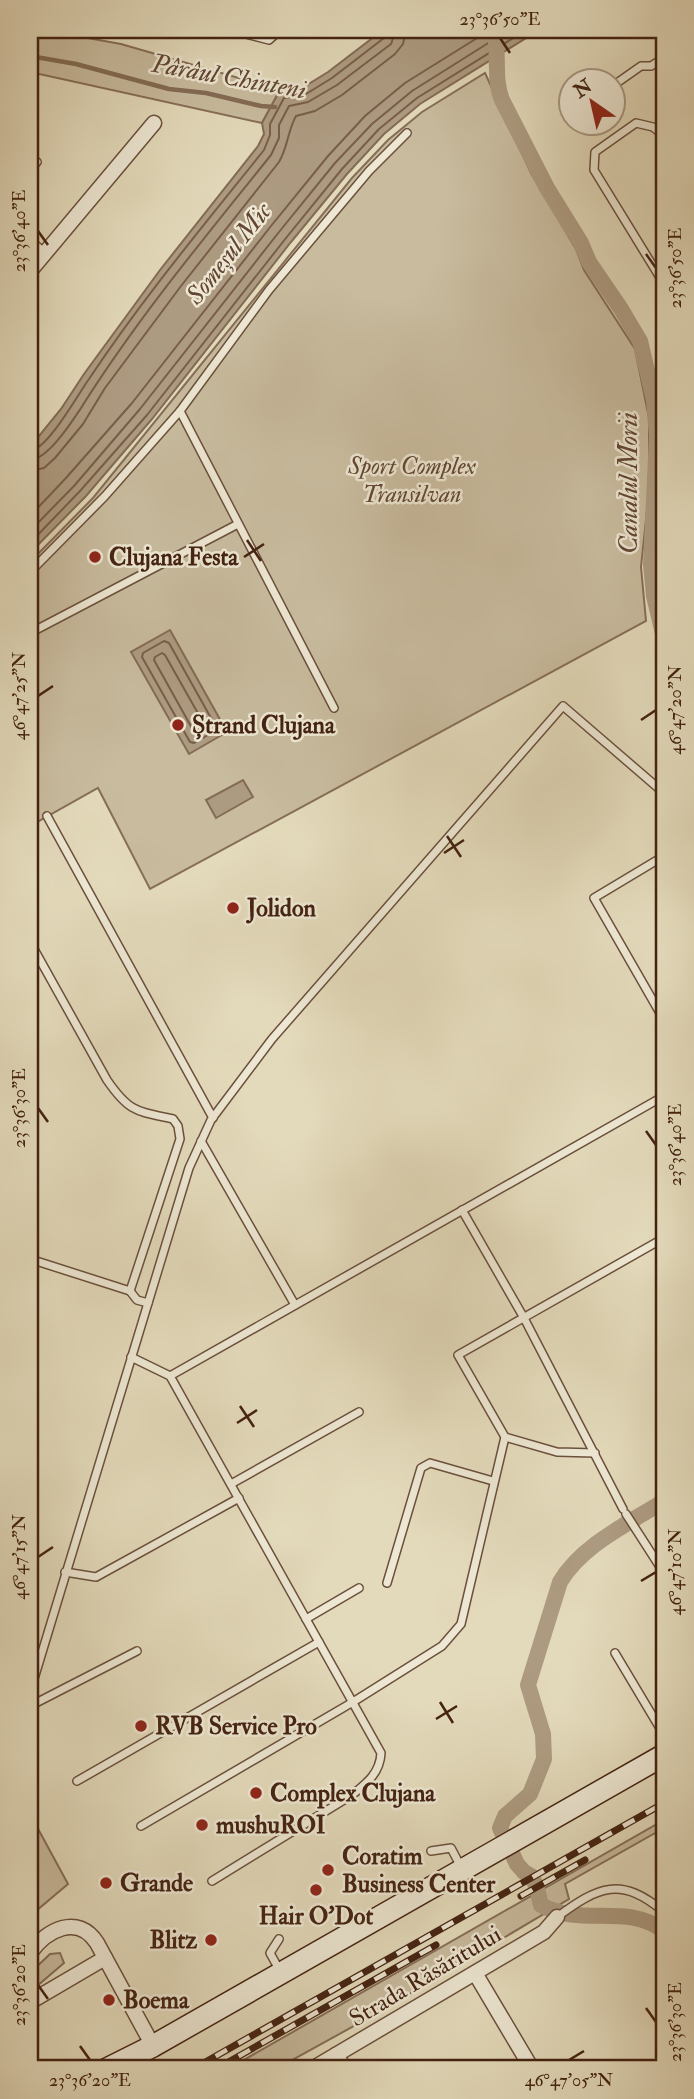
<svg xmlns="http://www.w3.org/2000/svg" width="694" height="2099" font-family="'IM FELL Double Pica',serif">
	<style>
		.green { fill: #c8bb9e; stroke: #866e58; stroke-width: 2 }
		.water { fill: #ad9b81; stroke: #836b54; stroke-width: 2 }
		.lines { fill: none; stroke-linecap: round; stroke-linejoin: round }
		.shore { stroke: #785e49; stroke-width: 2 }
		.stream { stroke: #836b54; stroke-width: 4.5 }
		.canal { stroke: #ad9b81; stroke-width: 16 }
		.lane-casing { stroke: #6b503c; stroke-width: 10 }
		.street-casing { stroke: #6b503c; stroke-width: 17 }
		.secondary-casing { stroke: #432211; stroke-width: 24 }
		.lane { stroke: #ede7d3; stroke-width: 7 }
		.street { stroke: #ede7d3; stroke-width: 14 }
		.secondary { stroke: #ede7d3; stroke-width: 21 }
		.rail-casing { stroke: #432211; stroke-width: 7 }
		.rail { stroke: #ede7d3; stroke-width: 4.5; stroke-dasharray: 13; stroke-linecap: butt }
		.ticks { fill: none; stroke: #432211; stroke-width: 2.5 }
		.poi-dot { fill: #8f2418; stroke: #ede7d3; stroke-width: 2.5 }
		.labels { text-anchor: middle; stroke-width: 5; stroke-linejoin: round; paint-order: stroke }
		.park-label { font-size: 24px; font-style: italic; fill: #644834; stroke: #ede7d3 }
		.poi-label { font-size: 24px; font-weight: bold; fill: #432211; stroke: #ede7d3; text-anchor: start }
		.street-label { font-size: 24px; fill: #432211; stroke: #ede7d3 }
		.water-label { font-size: 26px; font-style: italic; fill: #634633; stroke: #ede7d3 }
		.neatline { fill: none; stroke: #432211; stroke-width: 2.5 }
		.ticks-label { font-size: 18px; text-anchor: middle; fill: #432211 }
	</style>
	<rect width="100%" height="100%" fill="#e3dabb"/>
	<filter id="stains"><feTurbulence type="fractalNoise" baseFrequency=".00286" numOctaves="4"/><feColorMatrix values="0 0 0 0 .2 0 0 0 0 .09 0 0 0 0 .02 0 0 0 .5 -.17"/></filter>
	<radialGradient id="worn" r=".72"><stop offset=".6" stop-color="#630" stop-opacity="0"/><stop offset="1" stop-color="#630" stop-opacity=".3"/></radialGradient>
	<g class="green">
		<path d="M30 30H43L121 44 280 90 262 123 30 72Z"/>
		<path d="M485 73 531 173 576 249 584 270 635 349 649 418V491L641 567 646 621 150 889 98 788 30 826V562L93 498 352 178 388 140 422 112Z"/>
		<path d="M30 1814 68 1884 30 1916Z"/>
		<path d="M664 1820V1828L565 1884 569 1899 372 2016 276 2069H228Z"/>
		<path d="M60 1953 64 1963 30 1992V1973L50 1954Z"/>
	</g>
	<g class="water">
		<path d="M383 30H539L420 104 384 134 347 174 291 242 152 419 86 496 30 553V447L61 409 84 374 160 270 258 146 264 134 262 123 280 90 302 88 328 72Z"/>
		<path d="M170 630 227 732 189 754 131 652Z"/>
		<path d="M243 780 253 797 216 818 206 800Z"/>
	</g>
	<g class="lines">
		<g class="shore">
			<path d="M30 451C48 449 78 394 89 379 142 299 204 225 264 150L270 135V124L284 98 306 94 332 78 384 38 387 30"/>
			<path d="M30 460C48 459 71 423 81 408 137 319 205 237 271 155L279 138V125L289 106 308 102 337 85 391 44 396 30"/>
			<path d="M30 471 44 468 55 458 83 424 105 388 181 286 279 162C288 146 288 130 296 116L315 111 342 95 395 54 403 44 406 30"/>
			<path d="M30 516 66 478 132 403 271 226 328 156 365 116 405 83 490 30"/>
			<path d="M30 531 74 486 140 409 279 232 335 163 372 124 412 91 509 30"/>
			<path d="M30 543 80 491 147 415 286 238 342 169 379 129 417 98 526 30"/>
			<path d="M164 641 169 643 216 727 215 731 194 743 190 742 142 657 143 653Z"/>
			<path d="M162 653 165 655 204 724V728L197 731 193 730 154 660 155 657Z"/>
		</g>
		<path class="stream" d="M30 56 76 64 169 89 206 93 261 106 275 107"/>
		<g class="canal">
			<path d="M494 30C500 54 493 78 502 100L547 188 581 243 589 262 621 309 640 341 654 400 657 436 651 564 654 596 664 638"/>
			<path d="M664 1501C628 1524 582 1545 560 1582L528 1685 543 1734 544 1759 530 1794 505 1816 500 1828 517 1864 524 1872 531 1876 536 1885 541 1905C583 1928 626 1902 664 1931"/>
		</g>
		<g class="lane-casing">
			<g id="lane">
				<path d="M230 30 269 40 280 30"/>
				<path d="M614 85 641 66H651L664 58"/>
				<path d="M664 136 653 127 636 123 595 152 594 170 664 284"/>
				<path d="M30 170 37 162"/>
				<path d="M30 240 45 253"/>
				<path d="M180 411 334 708"/>
				<path d="M30 572 105 496 180 411 269 290 369 171 407 133"/>
				<path d="M30 633 238 524"/>
				<path d="M47 816 213 1118"/>
				<path d="M664 856 594 898 664 1020"/>
				<path d="M30 942 107 1080C129 1112 136 1111 173 1119L178 1126 180 1139 130 1291"/>
				<path d="M662 1125 664 1130"/>
				<path d="M201 1141 295 1305"/>
				<path d="M462 1210 524 1318 623 1509"/>
				<path d="M30 1259 130 1291"/>
				<path d="M130 1291 137 1300 148 1303"/>
				<path d="M131 1357 170 1376 381 1753C380 1773 367 1783 352 1795L212 1881"/>
				<path d="M170 1376 664 1096"/>
				<path d="M505 1437 458 1355 664 1238"/>
				<path d="M231 1484 359 1412"/>
				<path d="M626 1514 664 1573"/>
				<path d="M65 1572 96 1577 239 1498"/>
				<path d="M387 1583 421 1468 430 1463 493 1481"/>
				<path d="M306 1619 359 1588"/>
				<path d="M615 1653 664 1735"/>
				<path d="M30 1692 189 1168 211 1120 272 1039 563 706 664 793"/>
				<path d="M30 1706 137 1651"/>
				<path d="M77 1781 319 1642"/>
				<path d="M141 1826 353 1702 442 1646 461 1624 505 1437 557 1452 595 1453"/>
				<path d="M431 1851 451 1848 461 1867"/>
				<path d="M557 1917C599 1886 621 1876 664 1912"/>
				<path d="M279 1939 270 1953 280 1971"/>
			</g>
		</g>
		<g class="street-casing">
			<g id="street">
				<path d="M30 271 154 123"/>
				<path d="M30 1953C46 1930 78 1913 97 1943L153 2046"/>
				<path d="M475 1973 532 2069"/>
				<path d="M30 2002 105 1958"/>
				<path d="M336 2055 345 2069"/>
				<path d="M312 2069 544 1932 557 1917"/>
			</g>
		</g>
		<g class="secondary-casing">
			<path id="secondary" d="M107 2069 153 2046 664 1755"/>
		</g>
		<use href="#lane" class="lane"/>
		<use href="#street" class="street"/>
		<use href="#secondary" class="secondary"/>
		<g class="rail-casing">
			<g id="rail">
				<path d="M521 1896 585 1860"/>
				<path d="M193 2069 664 1803"/>
				<path d="M216 2069 436 1945"/>
			</g>
		</g>
		<use href="#rail" class="rail"/>
	</g>
	<path class="ticks" d="M500 38 510 53M38 231 48 245M646 254 656 268M247 540 261 561M244 557 264 544M38 696 53 686M641 720 656 710M447 836 461 857M444 853 464 840M38 1108 48 1122M646 1131 656 1145M240 1406 254 1427M237 1423 257 1410M38 1557 53 1547M641 1581 656 1572M440 1702 453 1723M436 1719 457 1706M38 1985 48 1999M646 2008 656 2022M80 2046 90 2060M569 2060 584 2051"/>
	<g class="poi-dot">
		<circle cx="95" cy="557" r="7"/>
		<circle cx="178" cy="725" r="7"/>
		<circle cx="233" cy="908" r="7"/>
		<circle cx="141" cy="1726" r="7"/>
		<circle cx="256" cy="1793" r="7"/>
		<circle cx="202" cy="1825" r="7"/>
		<circle cx="328" cy="1870" r="7"/>
		<circle cx="106" cy="1883" r="7"/>
		<circle cx="316" cy="1890" r="7"/>
		<circle cx="211" cy="1940" r="7"/>
		<circle cx="109" cy="2000" r="7"/>
	</g>
	<g class="labels">
		<g class="park-label">
			<text x="412" y="474">Sport Complex<tspan x="412" dy="28">Transilvan</tspan></text>
		</g>
		<g class="poi-label">
			<text x="109" y="565">Clujana Festa</text>
			<text x="192" y="733">Ștrand Clujana</text>
			<text x="247" y="916">Jolidon</text>
			<text x="155" y="1734">RVB Service Pro</text>
			<text x="270" y="1801">Complex Clujana</text>
			<text x="216" y="1833">mushuROI</text>
			<text x="342" y="1864">Coratim<tspan x="342" dy="28">Business Center</tspan></text>
			<text x="120" y="1891">Grande</text>
			<text x="316" y="1924" text-anchor="middle">Hair O'Dot</text>
			<text x="197" y="1948" text-anchor="end">Blitz</text>
			<text x="123" y="2008">Boema</text>
		</g>
		<g class="street-label">
			<text transform="translate(425 1976) rotate(-31)" y="8">Strada Răsăritului</text>
		</g>
		<g class="water-label">
			<text transform="translate(229 76) rotate(10)" y="9">Pârâul Chinteni</text>
			<text transform="translate(228 253) rotate(-52)" y="9">Someșul Mic</text>
			<text transform="translate(628 483) rotate(-90)" y="9">Canalul Morii</text>
		</g>
	</g>
	<rect width="694" height="2099" fill="none" stroke="#e3dabb" stroke-width="77"/>
	<g transform="translate(592 102) rotate(326)"><circle r="33" fill="#ede7d3" stroke="#a99885" stroke-width="2"/>
	<path d="M0-5L12 26L0 18L-12 26Z" fill="#8f2418"/>
	<text y="-10" font-size="19" font-weight="bold" text-anchor="middle" fill="#432211">N</text>
	</g>
	<rect x="38" y="38" width="618" height="2022" class="neatline"/>
	<g class="ticks-label">
		<text x="500" y="25">23°36'50"E</text>
		<text transform="translate(19 231) rotate(-90)" y="6">23°36'40"E</text>
		<text transform="translate(675 268) rotate(-90)" y="6">23°36'50"E</text>
		<text transform="translate(19 696) rotate(-90)" y="6">46°47'25"N</text>
		<text transform="translate(675 710) rotate(-90)" y="6">46°47'20"N</text>
		<text transform="translate(19 1108) rotate(-90)" y="6">23°36'30"E</text>
		<text transform="translate(675 1145) rotate(-90)" y="6">23°36'40"E</text>
		<text transform="translate(19 1557) rotate(-90)" y="6">46°47'15"N</text>
		<text transform="translate(675 1572) rotate(-90)" y="6">46°47'10"N</text>
		<text transform="translate(19 1985) rotate(-90)" y="6">23°36'20"E</text>
		<text transform="translate(675 2022) rotate(-90)" y="6">23°36'30"E</text>
		<text x="90" y="2086">23°36'20"E</text>
		<text x="569" y="2086">46°47'05"N</text>
	</g>
	<rect width="100%" height="100%" filter="url(#stains)"/>
	<rect width="100%" height="100%" fill="url(#worn)"/>
</svg>
